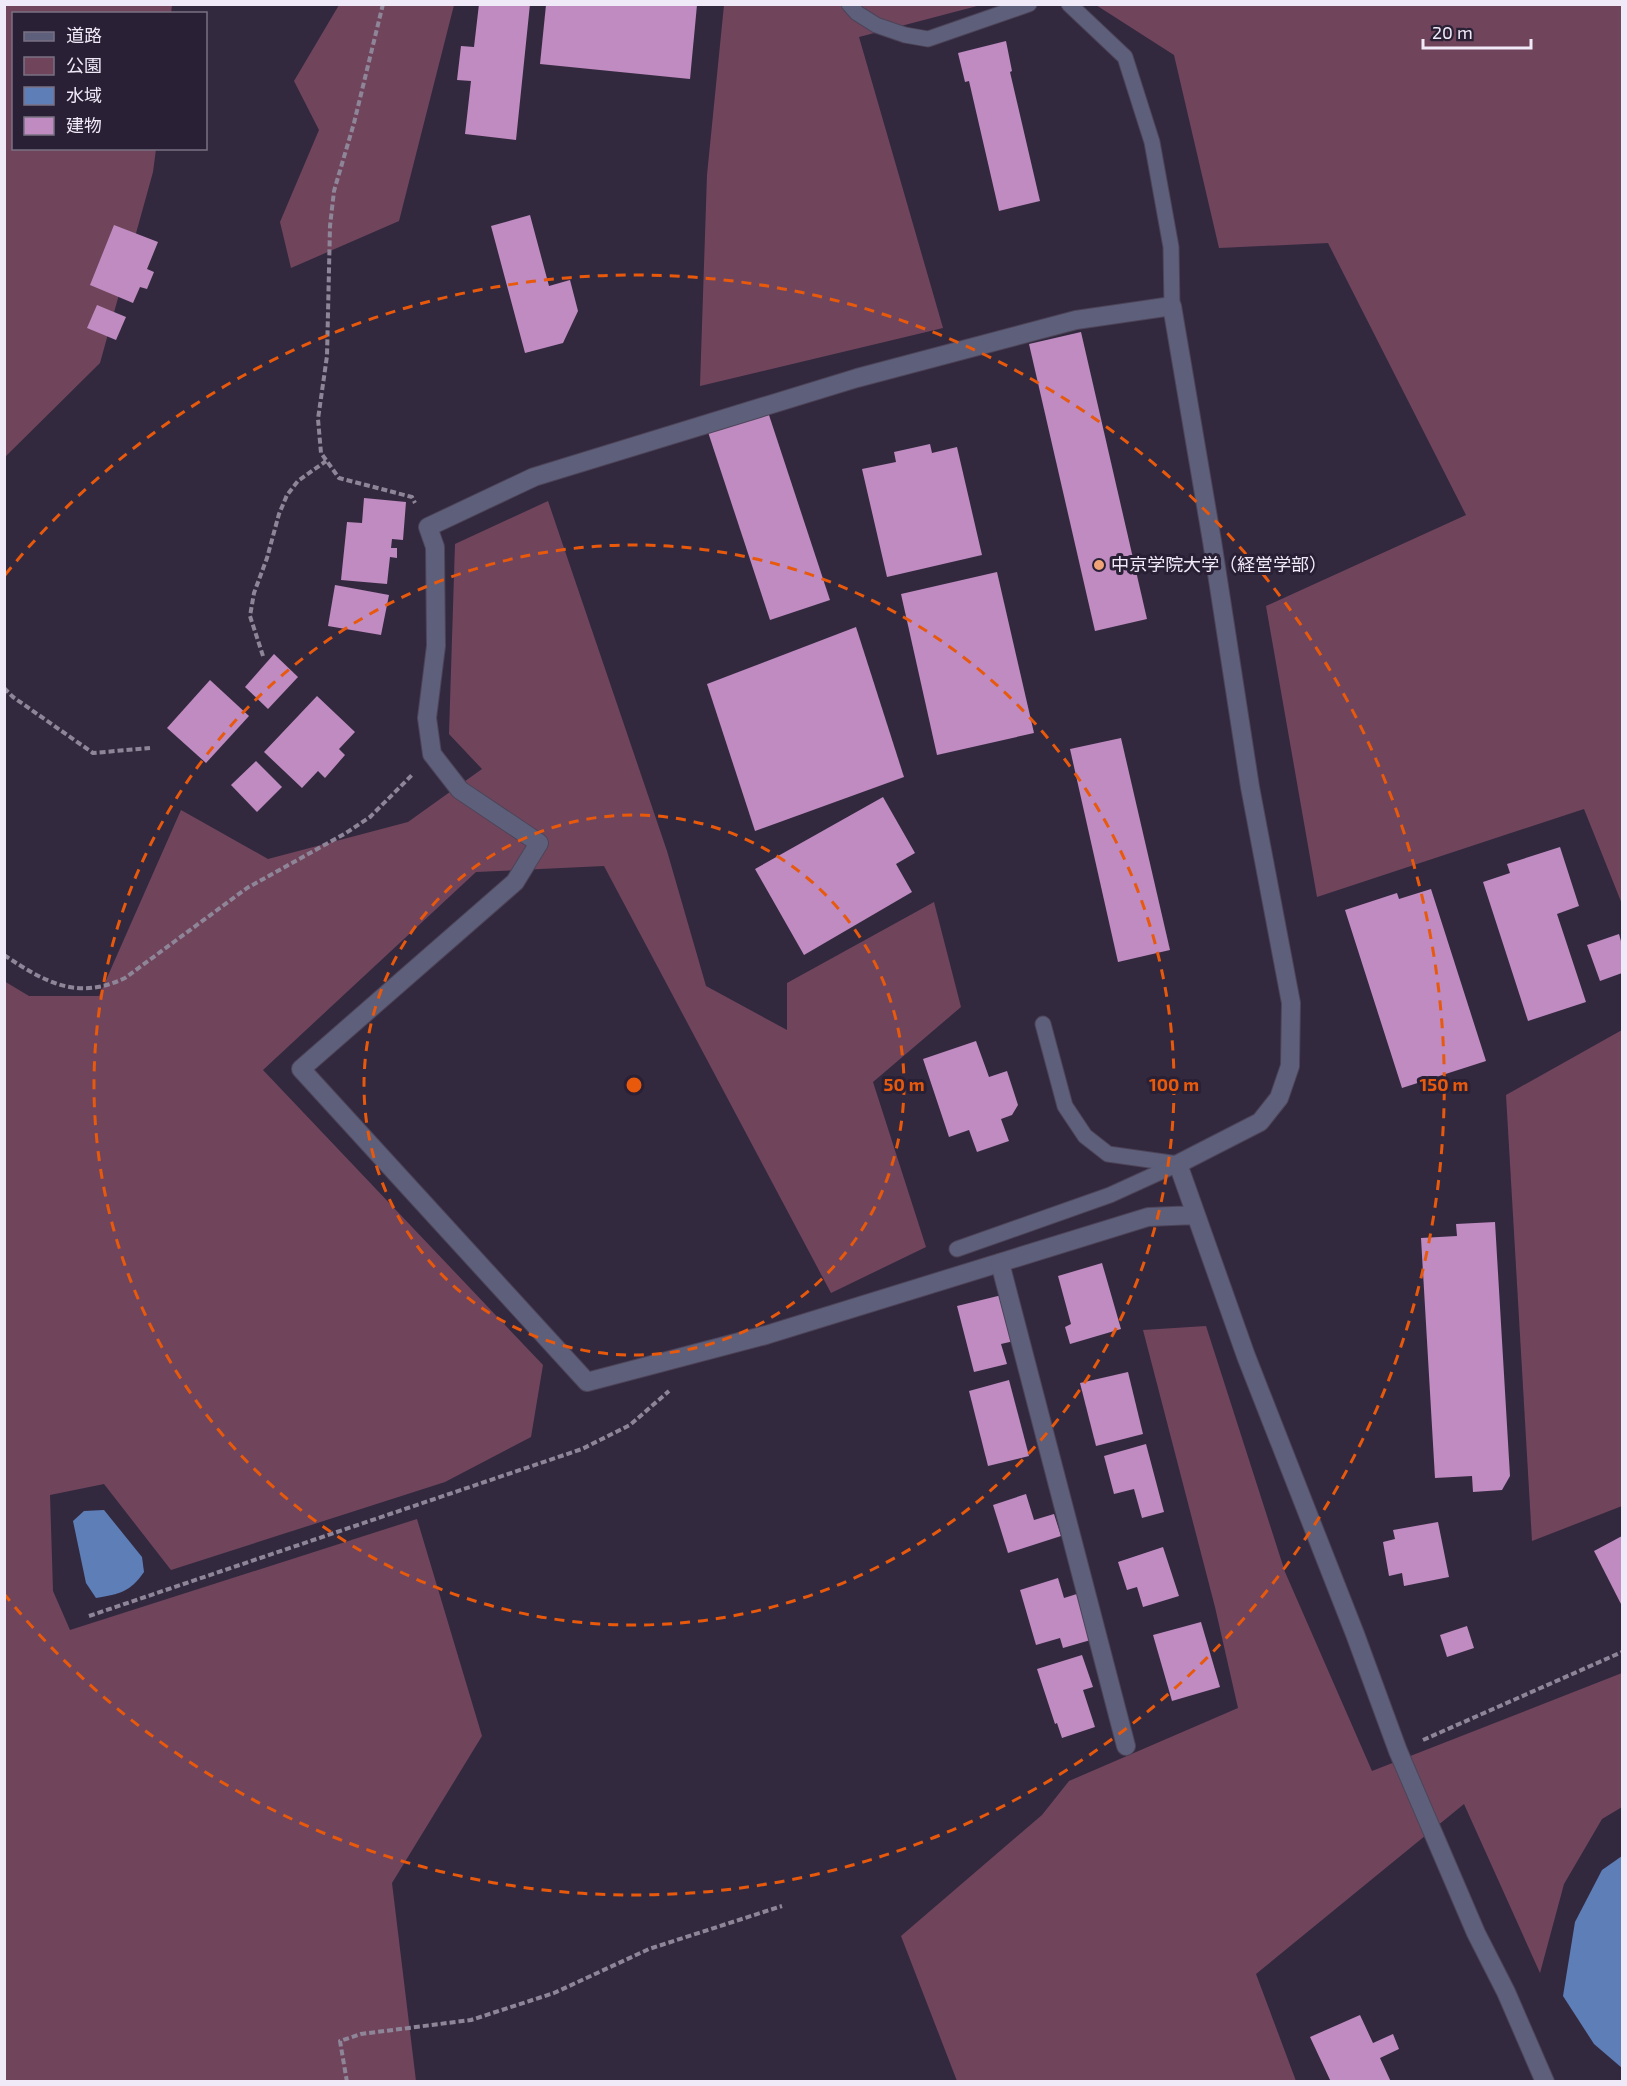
<svg xmlns="http://www.w3.org/2000/svg" width="1627" height="2086" font-family="'Exo 2','Noto Sans JP',sans-serif">
	<style>
		.green { fill: #70455c }
		.water { fill: #5e7eb8 }
		.building { fill: #bf8bc0 }
		.lines { fill: none; stroke-linecap: round; stroke-linejoin: round }
		.lane-casing { stroke: #4d4459; stroke-width: 17 }
		.street-casing { stroke: #4d4459; stroke-width: 20 }
		.path { stroke: #8e8698; stroke-width: 4; stroke-dasharray: 6 3; stroke-linecap: butt }
		.lane { stroke: #5e5f7a; stroke-width: 15 }
		.street { stroke: #5e5f7a; stroke-width: 18 }
		.ring { fill: none; stroke: #e8590c; stroke-width: 3; stroke-dasharray: 10 8 }
		.poi-dot { fill: #efa377; stroke: #292035; stroke-width: 2 }
		.labels { text-anchor: middle; stroke-width: 6; stroke-linejoin: round; paint-order: stroke }
		.poi-label { font-size: 18px; fill: #f0eaf8; stroke: #292035; text-anchor: start }
		.centre { fill: #e8590c; stroke: #292035; stroke-width: 3 }
		.ring-label { font-size: 18px; text-anchor: middle; font-weight: bold; fill: #e8590c; stroke: #292035; stroke-width: 6; stroke-linejoin: round; paint-order: stroke }
	</style>
	<rect width="100%" height="100%" fill="#33293f"/>
	<g class="green">
		<path d="M5 5H172L171 13 14 14V148L156 149 153 172 100 363 5 457Z"/>
		<path d="M339 5H454L399 221 291 268 280 222 319 130 294 81Z"/>
		<path d="M724 5H981L859 37 943 328 700 386 707 175Z"/>
		<path d="M1096 5H1622V904L1584 809 1317 897 1266 606 1466 515 1328 243 1219 248 1174 55Z"/>
		<path d="M548 501 667 851 706 986 787 1030V983L934 902 961 1007 873 1082 926 1247 831 1293 604 866 476 872 263 1070 543 1365 531 1437 445 1482 171 1570 104 1484 50 1495 53 1591 70 1630 417 1519 482 1736 392 1883 416 2081H5L4 981 29 996H99L181 810 268 859 408 822 482 769 449 734 455 544Z"/>
		<path d="M1622 1030V1506L1532 1541 1506 1095Z"/>
		<path d="M1206 1326 1285 1572 1372 1771 1622 1673V1807L1602 1819 1564 1884 1540 1973 1464 1804 1256 1974 1296 2081H957L901 1936 1042 1815 1069 1781 1238 1708 1215 1607 1143 1330Z"/>
	</g>
	<g class="water">
		<path d="M104 1510 142 1557 144 1572C130 1592 120 1594 96 1598L86 1583 73 1521 84 1511Z"/>
		<path d="M1622 1856V2068L1594 2044 1563 1996 1575 1922 1602 1870Z"/>
	</g>
	<g class="building">
		<path d="M479 4H530L516 140 465 134 471 81 457 80 461 46 474 47Z"/>
		<path d="M546 5H697L690 79 540 64Z"/>
		<path d="M1006 41 1012 71 1010 72 1040 201 999 211 969 81 965 82 958 53Z"/>
		<path d="M530 215 549 286 570 280 578 311 563 343 525 353 491 226Z"/>
		<path d="M114 225 158 242 147 269 154 272 147 289 140 287 133 303 90 285Z"/>
		<path d="M97 305 126 317 116 340 87 328Z"/>
		<path d="M1081 332 1147 619 1095 631 1029 344Z"/>
		<path d="M767 409 830 600 770 620 707 429Z"/>
		<path d="M930 444 932 453 957 447 982 555 887 577 862 469 896 462 894 452Z"/>
		<path d="M364 498 406 502 403 540 392 539 391 548H397V558L390 557 387 584 341 580 347 522 362 523Z"/>
		<path d="M997 572 1034 733 937 755 901 594Z"/>
		<path d="M335 585 389 595 381 635 328 626Z"/>
		<path d="M856 627 904 777 755 831 707 684Z"/>
		<path d="M274 654 298 677 268 709 245 687Z"/>
		<path d="M210 680 249 716 206 763 167 728Z"/>
		<path d="M317 696 355 732 339 749 345 755 325 778 318 771 302 788 264 752Z"/>
		<path d="M1121 738 1170 950 1118 962 1070 749Z"/>
		<path d="M256 761 282 787 257 812 231 785Z"/>
		<path d="M883 797 915 853 896 864 912 892 804 955 755 869Z"/>
		<path d="M1560 847 1579 906 1557 914 1586 1002 1528 1021 1483 882 1510 873 1507 864Z"/>
		<path d="M1431 889 1486 1061 1402 1088 1345 910 1397 893 1399 899Z"/>
		<path d="M1619 934 1622 945V973L1600 981 1587 945Z"/>
		<path d="M976 1041 989 1077 1007 1071 1018 1105 1012 1115 1001 1119 1009 1141 977 1152 969 1130 949 1137 923 1059Z"/>
		<path d="M1495 1222 1510 1476 1502 1490 1473 1492 1472 1476 1435 1478 1421 1238 1457 1236 1456 1224Z"/>
		<path d="M1102 1263 1121 1329 1070 1344 1065 1327 1071 1324 1058 1276Z"/>
		<path d="M1002 1295 1014 1341 1001 1344 1007 1364 974 1372 957 1306Z"/>
		<path d="M1128 1372 1143 1434 1096 1446 1080 1383Z"/>
		<path d="M1009 1380 1029 1456 988 1466 969 1391Z"/>
		<path d="M1146 1444 1164 1512 1142 1518 1134 1489 1114 1494 1104 1456Z"/>
		<path d="M1026 1494 1034 1520 1054 1514 1061 1536 1008 1553 993 1505Z"/>
		<path d="M1438 1522 1449 1577 1404 1586 1402 1573 1389 1576 1383 1542 1395 1539 1393 1530Z"/>
		<path d="M1622 1536V1606L1594 1551Z"/>
		<path d="M1163 1547 1179 1596 1143 1607 1137 1587 1127 1590 1118 1562Z"/>
		<path d="M1058 1578 1064 1598 1080 1593 1094 1639 1063 1648 1060 1638 1036 1645 1020 1590Z"/>
		<path d="M1201 1622 1220 1687 1172 1701 1153 1635Z"/>
		<path d="M1467 1626 1474 1648 1447 1657 1440 1635Z"/>
		<path d="M1082 1655 1093 1687 1083 1690 1095 1727 1062 1738 1057 1723 1055 1724 1037 1669Z"/>
		<path d="M1360 2015 1373 2043 1393 2034 1399 2049 1380 2058 1391 2082H1331L1310 2037Z"/>
	</g>
	<g class="lines">
		<g class="lane-casing">
			<g id="lane">
				<path d="M849 4 857 13 876 25 905 35 928 39 1029 4"/>
				<path d="M1069 4 1125 57 1152 142 1171 247 1172 306"/>
				<path d="M1043 1024 1065 1106 1085 1136 1108 1154 1178 1164"/>
				<path d="M957 1249 1110 1195 1178 1164"/>
			</g>
		</g>
		<g class="street-casing">
			<g id="street">
				<path d="M1196 1215 1148 1217 766 1335 587 1382 301 1069 515 882 539 843 460 790 432 754 427 718 436 646 435 547 428 527 534 477 857 378 1076 320 1172 306 1212 541 1250 787 1291 1003 1290 1066 1279 1098 1260 1122 1178 1164 1246 1356 1355 1634 1398 1751 1476 1933 1506 1992 1545 2082"/>
				<path d="M1000 1263 1126 1746"/>
			</g>
		</g>
		<g class="path">
			<path d="M383 4 354 123 334 191 330 226 327 356 318 419 321 453 339 478 412 497 415 503"/>
			<path d="M263 656 250 616 254 593 267 558 279 514 287 495 298 481 326 461"/>
			<path d="M4 688 13 697 93 753 150 748"/>
			<path d="M4 955C45 982 77 1001 125 978L247 888 346 833 370 817 413 774"/>
			<path d="M89 1616 582 1449 630 1425 669 1391"/>
			<path d="M1423 1740 1622 1652"/>
			<path d="M347 2082 340 2041 361 2034 471 2020 554 1993 649 1949 782 1906"/>
		</g>
		<use href="#lane" class="lane"/>
		<use href="#street" class="street"/>
	</g>
	<g class="ring">
		<circle cx="634" cy="1085" r="270"/>
		<circle cx="634" cy="1085" r="540"/>
		<path d="M5 575A810 810 0 1 1 5 1595"/>
	</g>
	<circle class="poi-dot" cx="1099" cy="565" r="6"/>
	<g class="labels">
		<g class="poi-label">
			<text x="1111" y="571">中京学院大学（経営学部）</text>
		</g>
	</g>
	<circle cx="634" cy="1085" r="9" class="centre"/>
	<g class="ring-label">
		<text x="904" y="1091">50 m</text>
		<text x="1174" y="1091">100 m</text>
		<text x="1444" y="1091">150 m</text>
	</g>
	<rect width="1627" height="2086" fill="none" stroke="#f0eaf8" stroke-width="12"/>
	<rect x="12" y="12" width="195" height="138" fill="#292035" stroke="#797183" stroke-width="1.5"/>
	<rect x="24" y="32" width="30" height="9" fill="#5e5f7a" stroke="#797183" stroke-width="1.5"/>
	<text x="66" y="42" font-size="18" fill="#f0eaf8">道路</text>
	<rect x="24" y="57" width="30" height="18" fill="#70455c" stroke="#797183" stroke-width="1.5"/>
	<text x="66" y="72" font-size="18" fill="#f0eaf8">公園</text>
	<rect x="24" y="87" width="30" height="18" fill="#5e7eb8" stroke="#797183" stroke-width="1.5"/>
	<text x="66" y="102" font-size="18" fill="#f0eaf8">水域</text>
	<rect x="24" y="117" width="30" height="18" fill="#bf8bc0" stroke="#797183" stroke-width="1.5"/>
	<text x="66" y="132" font-size="18" fill="#f0eaf8">建物</text>
	<path d="M1423 39v9h108v-9" fill="none" stroke="#f0eaf8" stroke-width="3"/>
	<text x="1432" y="39" font-size="18" fill="#f0eaf8" stroke="#292035" stroke-width="4.5" paint-order="stroke">20 m</text>
</svg>
